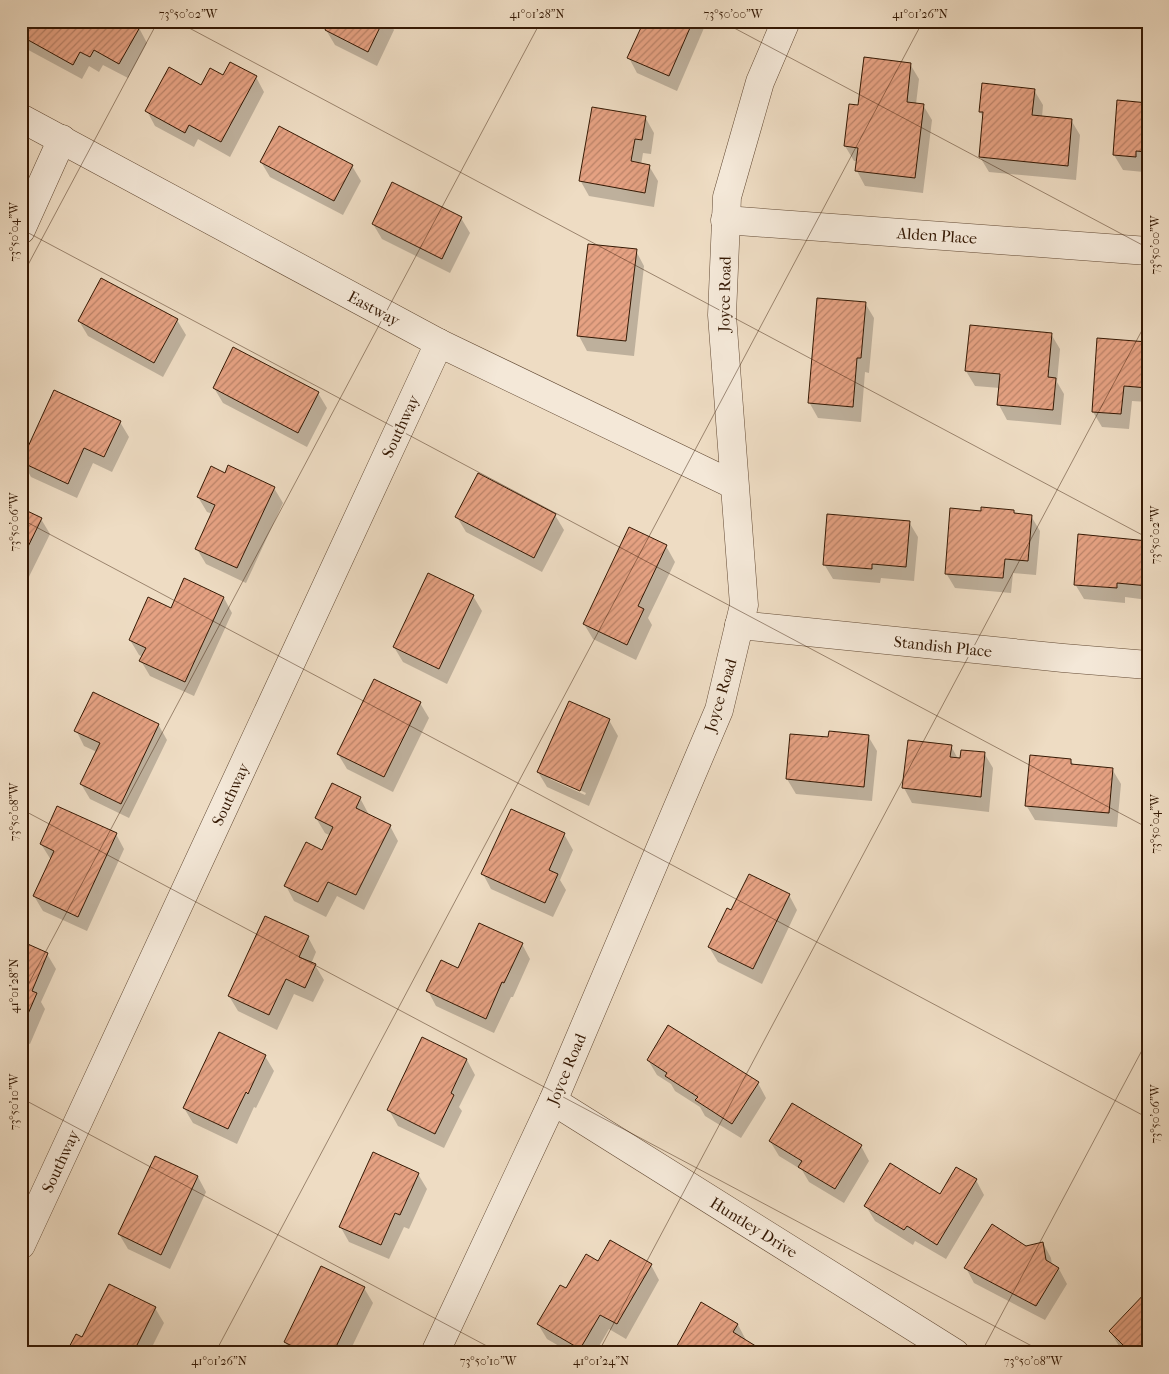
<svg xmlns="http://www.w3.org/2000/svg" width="1169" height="1374" font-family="'IM FELL French Canon',serif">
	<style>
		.shadow { fill: #0003; fill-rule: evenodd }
		.building { fill: url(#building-hatch); stroke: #351904 }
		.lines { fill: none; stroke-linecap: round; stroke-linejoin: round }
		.minor-casing { stroke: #634a34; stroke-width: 29 }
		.minor { stroke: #f4e8d8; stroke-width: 28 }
		.ticks { fill: none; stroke: #351904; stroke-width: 1; stroke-opacity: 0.45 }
		.labels { text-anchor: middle; stroke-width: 5; stroke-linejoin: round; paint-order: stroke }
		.street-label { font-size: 16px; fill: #351904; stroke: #f4e8d8 }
		.neatline { fill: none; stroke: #351904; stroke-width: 2 }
		.ticks-label { font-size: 12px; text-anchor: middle; fill: #351904 }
	</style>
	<defs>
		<pattern id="building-hatch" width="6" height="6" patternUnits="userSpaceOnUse" patternTransform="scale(1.25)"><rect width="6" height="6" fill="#e6a283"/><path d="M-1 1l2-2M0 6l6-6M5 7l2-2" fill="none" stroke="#bb8369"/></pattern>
	</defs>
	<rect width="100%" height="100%" fill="#eedcc3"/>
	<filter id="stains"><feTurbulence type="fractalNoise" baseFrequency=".004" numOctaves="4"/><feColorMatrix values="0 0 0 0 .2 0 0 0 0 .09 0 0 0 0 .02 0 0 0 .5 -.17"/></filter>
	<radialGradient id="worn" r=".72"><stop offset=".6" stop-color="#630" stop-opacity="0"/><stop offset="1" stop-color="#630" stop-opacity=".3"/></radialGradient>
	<g class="shadow">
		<path d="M21 21 139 28 147 43 128 78 103 65 99 72 89 66 82 79 21 46Z"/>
		<path d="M323 21H389L394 30 377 66 335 45 326 30 329 24Z"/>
		<path d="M481 21H489L485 25Z"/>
		<path d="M645 21H707L677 91 637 73 629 58Z"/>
		<path d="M910 64 919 79 916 104 923 105 932 120 923 193 865 186 857 171 858 161H854L845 146 859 107Z"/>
		<path d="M223 77H256L264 92 230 157 198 139 194 147 155 126 147 111Z"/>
		<path d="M1034 90 1043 105 1042 117 1071 120 1080 135 1076 180 989 172 980 157 984 118 980 112Z"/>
		<path d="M1148 104V165H1144V172L1123 170 1114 155Z"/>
		<path d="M645 117 654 133 651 154 643 153 641 165 649 166 658 181 654 207 589 196 580 180Z"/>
		<path d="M280 127 352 166 361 181 343 215 270 177 261 162Z"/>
		<path d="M461 218 470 233 450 273 382 239 373 224Z"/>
		<path d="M636 251 644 266 634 356 587 351 579 336Z"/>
		<path d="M865 303 874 318 869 373 865 372 861 422 818 418 809 402Z"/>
		<path d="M177 320 186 335 163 377 88 336 79 321Z"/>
		<path d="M971 326 1051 334 1060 349 1057 382 1064 394 1061 425 1007 420 999 405 1000 388 975 386 966 371Z"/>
		<path d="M1148 343V402L1132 401 1129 429 1102 427 1093 412Z"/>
		<path d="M214 388 318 393 327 408 307 447 223 403Z"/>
		<path d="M120 422 129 437 112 472 93 463 77 498 31 477 23 462Z"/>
		<path d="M225 475 274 488 283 503 246 583 206 564 197 549 213 514 207 512 198 497Z"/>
		<path d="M479 475 555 515 564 530 542 572 466 532 457 517Z"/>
		<path d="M21 510 41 519 50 534 21 593Z"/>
		<path d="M1013 511 1016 515 1031 516 1040 531 1036 575 1013 573 1011 593 955 588 946 573 982 512Z"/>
		<path d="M909 522 918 537 914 581 881 578 880 583 833 579 824 564Z"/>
		<path d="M629 529 666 546 675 562 648 618 652 625 636 660 593 639 584 624Z"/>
		<path d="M1148 542V600L1125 597V603L1084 599 1075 584Z"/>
		<path d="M473 596 482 611 447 684 403 662 394 647Z"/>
		<path d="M224 598 232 613 194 696 150 676 141 661 143 657 139 655 130 640 171 609Z"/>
		<path d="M420 703 429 718 393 792 347 769 338 754Z"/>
		<path d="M609 720 618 736 589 806 547 787 538 772ZM550 776 586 793 585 795 550 779Z"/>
		<path d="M158 724 167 740 129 818 90 799 81 784 97 752 84 746 76 730Z"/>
		<path d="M868 736 877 751 872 801 796 794 787 779 830 739Z"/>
		<path d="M909 741 951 746 958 759 984 753 993 768 989 812 912 803 904 788Z"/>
		<path d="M1070 760 1074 765 1112 769 1121 784 1117 827 1035 820 1026 805Z"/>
		<path d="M360 798 368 813V815L390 826 398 841 364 910 337 896 326 917 294 901 286 886 322 852 331 836 325 833 316 818Z"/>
		<path d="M116 834 124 849 87 931 43 911 34 896 51 860 41 844Z"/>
		<path d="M564 834 573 850 560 880 566 890 553 917 491 889 483 874Z"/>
		<path d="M789 895 797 910 762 984 718 962 709 947 732 911Z"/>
		<path d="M308 937 316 952 311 964 315 965 324 980 313 1002 294 994 277 1030 238 1011 229 996Z"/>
		<path d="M21 942 47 954 56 969 41 1002 45 1009 30 1044 21 1041Z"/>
		<path d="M522 944 530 959 513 997H511L494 1033 436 1006 428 991 458 970Z"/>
		<path d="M265 1056 274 1071 256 1108 254 1107 237 1144 193 1123 184 1108Z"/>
		<path d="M467 1060 475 1075 459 1107 462 1111 444 1148 398 1126 389 1110Z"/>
		<path d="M648 1060 758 1083 766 1098 741 1138 705 1116 700 1107 675 1091 671 1084 657 1075Z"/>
		<path d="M770 1141 861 1146 869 1161 844 1203 809 1182 802 1170 779 1156Z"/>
		<path d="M418 1174 427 1189 409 1229 404 1227 389 1259 349 1242 340 1226Z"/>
		<path d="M198 1177 206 1192 170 1269 128 1249 119 1234Z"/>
		<path d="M976 1180 984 1195 946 1259 915 1241 913 1245 875 1221 866 1206 940 1196Z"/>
		<path d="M1043 1243 1051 1258 1052 1265 1059 1269 1067 1284 1045 1320 974 1283 966 1268 1025 1248Z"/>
		<path d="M598 1263 651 1265 659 1280 626 1339 609 1329 595 1353H571L547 1339 538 1324 566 1290Z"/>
		<path d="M364 1288 373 1303 349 1353H292L285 1342Z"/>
		<path d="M155 1308 164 1323 149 1353H67L83 1339Z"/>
		<path d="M738 1325 746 1340 745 1341 674 1353Z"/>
		<path d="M1110 1331 1148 1353H1125L1119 1346Z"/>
	</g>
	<g class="building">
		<path d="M21 21H129L140 27 119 64 94 50 90 57 80 52 73 65 21 36Z"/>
		<path d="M329 21H383L368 52 325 30Z"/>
		<path d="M644 21H693L669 76 627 58Z"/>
		<path d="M864 57 911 63 907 102 924 104 915 178 855 171 858 148 844 146 849 104 858 105Z"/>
		<path d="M230 62 257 76 221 142 189 125 185 133 145 111 169 67 201 85 210 68 223 75Z"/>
		<path d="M982 83 1035 89 1032 115 1072 119 1068 166 979 157 983 112H979Z"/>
		<path d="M1117 100 1148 103V152L1136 151V157L1113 155Z"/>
		<path d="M592 107 646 116 642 140 635 139 631 161 650 165 645 193 579 181Z"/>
		<path d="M279 126 353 165 334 201 260 162Z"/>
		<path d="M392 182 462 217 442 259 372 224Z"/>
		<path d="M588 244 637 249 626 341 577 336Z"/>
		<path d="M101 278 178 319 154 363 78 321Z"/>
		<path d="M817 298 866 302 861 358H857L853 407 808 403Z"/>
		<path d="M970 325 1052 333 1048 377 1056 378 1053 410 997 405 1000 374 965 371Z"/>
		<path d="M1097 338 1148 342V388L1124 386 1121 414 1092 412Z"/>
		<path d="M233 347 319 392 298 433 213 388Z"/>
		<path d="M54 390 121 421 104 457 84 448 68 484 21 462Z"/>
		<path d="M228 465 275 487 237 568 195 549 215 505 197 497 211 466 225 473Z"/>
		<path d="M478 473 556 514 534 558 455 517Z"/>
		<path d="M981 507 1014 510V513L1032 515 1028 561 1005 559 1003 578 945 574 950 508 981 511Z"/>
		<path d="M21 508 42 518 21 561Z"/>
		<path d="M827 514 910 521 906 567 872 564V569L823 565Z"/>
		<path d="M629 527 667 545 638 606 644 609 627 645 583 624Z"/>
		<path d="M1078 534 1148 541V586L1117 583V588L1074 585Z"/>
		<path d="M428 573 474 595 439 669 393 647Z"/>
		<path d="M184 578 224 597 185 682 139 661 146 648 129 640 148 597 171 608Z"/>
		<path d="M374 679 421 702 384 777 337 754Z"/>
		<path d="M93 692 159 724 121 804 80 784 100 743 74 731Z"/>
		<path d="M569 701 610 719 580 791 537 772Z"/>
		<path d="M829 731 869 735 864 787 786 779 790 734 828 737Z"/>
		<path d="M908 740 952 745 950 757 960 758 961 750 985 752 981 797 902 788Z"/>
		<path d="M1030 755 1071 759V764L1113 768 1109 813 1025 806Z"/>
		<path d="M332 783 361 797 356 808 391 825 356 895 328 882 318 902 284 886 306 842 322 850 333 827 315 818Z"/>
		<path d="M57 806 117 833 78 917 33 896 54 851 40 844Z"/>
		<path d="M511 809 565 833 549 870 558 874 545 903 481 874Z"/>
		<path d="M749 874 790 894 753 969 708 947 727 908 731 910Z"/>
		<path d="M265 916 309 936 299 957 316 964 305 988 286 979 269 1015 228 996Z"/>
		<path d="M479 923 523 943 504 983 502 982 486 1019 426 991 441 960 458 968Z"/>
		<path d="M21 941 48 953 32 991 37 993 21 1030Z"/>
		<path d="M668 1025 759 1082 732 1124 695 1100 698 1097 665 1076 667 1073 647 1060Z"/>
		<path d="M219 1032 266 1055 248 1094 246 1092 228 1129 183 1108Z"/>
		<path d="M422 1037 467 1059 451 1093 454 1095 435 1134 387 1110Z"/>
		<path d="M792 1103 862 1145 835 1189 798 1167 802 1161 769 1141Z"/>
		<path d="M373 1152 419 1173 400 1215 395 1213 381 1245 339 1227Z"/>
		<path d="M155 1156 198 1176 161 1255 118 1234Z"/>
		<path d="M890 1163 940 1194 956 1167 977 1179 937 1245 907 1226 904 1230 864 1206Z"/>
		<path d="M992 1224 1026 1246 1043 1242 1046 1260 1059 1268 1036 1306 964 1268Z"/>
		<path d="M610 1240 652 1264 617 1324 600 1315 580 1349 537 1324 560 1285 566 1288 586 1254 598 1261Z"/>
		<path d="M321 1266 365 1287 333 1353H306L284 1342Z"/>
		<path d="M109 1284 156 1307 133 1353H66L76 1334 82 1337Z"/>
		<path d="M1148 1290V1353H1131L1109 1331Z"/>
		<path d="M701 1302 738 1324 733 1332 767 1353H673Z"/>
	</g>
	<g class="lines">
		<g class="minor-casing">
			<g id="minor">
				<path d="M21 118 439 343 734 485"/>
				<path d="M725 220 1148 251"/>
				<path d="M21 230 62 139"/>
				<path d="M739 625 1063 658 1148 665"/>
				<path d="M553 1101 955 1353"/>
				<path d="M21 1245 439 343"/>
				<path d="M435 1353 553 1101 719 710 744 605 722 315 727 197 760 82 786 21"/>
			</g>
		</g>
		<use href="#minor" class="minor"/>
	</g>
	<path class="ticks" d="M176 21 1148 538M721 21 1148 248M21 229 1148 828M21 278 158 21M21 519 1148 1118M21 809 1045 1353M21 998 541 21M21 1098 500 1353M215 1353 923 21M598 1353 1148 319M981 1353 1148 1039"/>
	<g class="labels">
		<g class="street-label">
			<text transform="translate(937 235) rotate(4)" y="6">Alden Place</text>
			<text transform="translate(724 294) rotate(-89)" y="6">Joyce Road</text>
			<text transform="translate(374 308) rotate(28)" y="6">Eastway</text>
			<text transform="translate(400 426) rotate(-65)" y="6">Southway</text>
			<text transform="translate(943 646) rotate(6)" y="6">Standish Place</text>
			<text transform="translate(720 695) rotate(-73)" y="6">Joyce Road</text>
			<text transform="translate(230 794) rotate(-65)" y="6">Southway</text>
			<text transform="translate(566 1069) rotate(-67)" y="6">Joyce Road</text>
			<text transform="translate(60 1161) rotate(-65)" y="6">Southway</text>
			<text transform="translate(754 1227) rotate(32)" y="6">Huntley Drive</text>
		</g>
	</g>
	<rect width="1169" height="1374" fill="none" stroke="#eedcc3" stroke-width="55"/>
	<rect x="28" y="28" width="1114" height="1318" class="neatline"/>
	<g class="ticks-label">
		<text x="188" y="18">73°50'02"W</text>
		<text x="537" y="18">41°01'28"N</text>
		<text x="733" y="18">73°50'00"W</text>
		<text x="920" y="18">41°01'26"N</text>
		<text transform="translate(14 232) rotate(-90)" y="4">73°50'04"W</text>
		<text transform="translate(1155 245) rotate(-90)" y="4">73°50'00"W</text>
		<text transform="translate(14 522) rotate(-90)" y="4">73°50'06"W</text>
		<text transform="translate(1155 535) rotate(-90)" y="4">73°50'02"W</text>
		<text transform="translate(14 812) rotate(-90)" y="4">73°50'08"W</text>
		<text transform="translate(1155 824) rotate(-90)" y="4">73°50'04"W</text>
		<text transform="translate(14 986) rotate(-90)" y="4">41°01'28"N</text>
		<text transform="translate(14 1102) rotate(-90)" y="4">73°50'10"W</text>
		<text transform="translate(1155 1114) rotate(-90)" y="4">73°50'06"W</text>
		<text x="219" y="1365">41°01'26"N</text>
		<text x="488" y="1365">73°50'10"W</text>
		<text x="601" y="1365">41°01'24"N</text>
		<text x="1033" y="1365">73°50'08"W</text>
	</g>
	<rect width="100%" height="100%" filter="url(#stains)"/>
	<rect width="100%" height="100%" fill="url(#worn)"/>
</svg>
